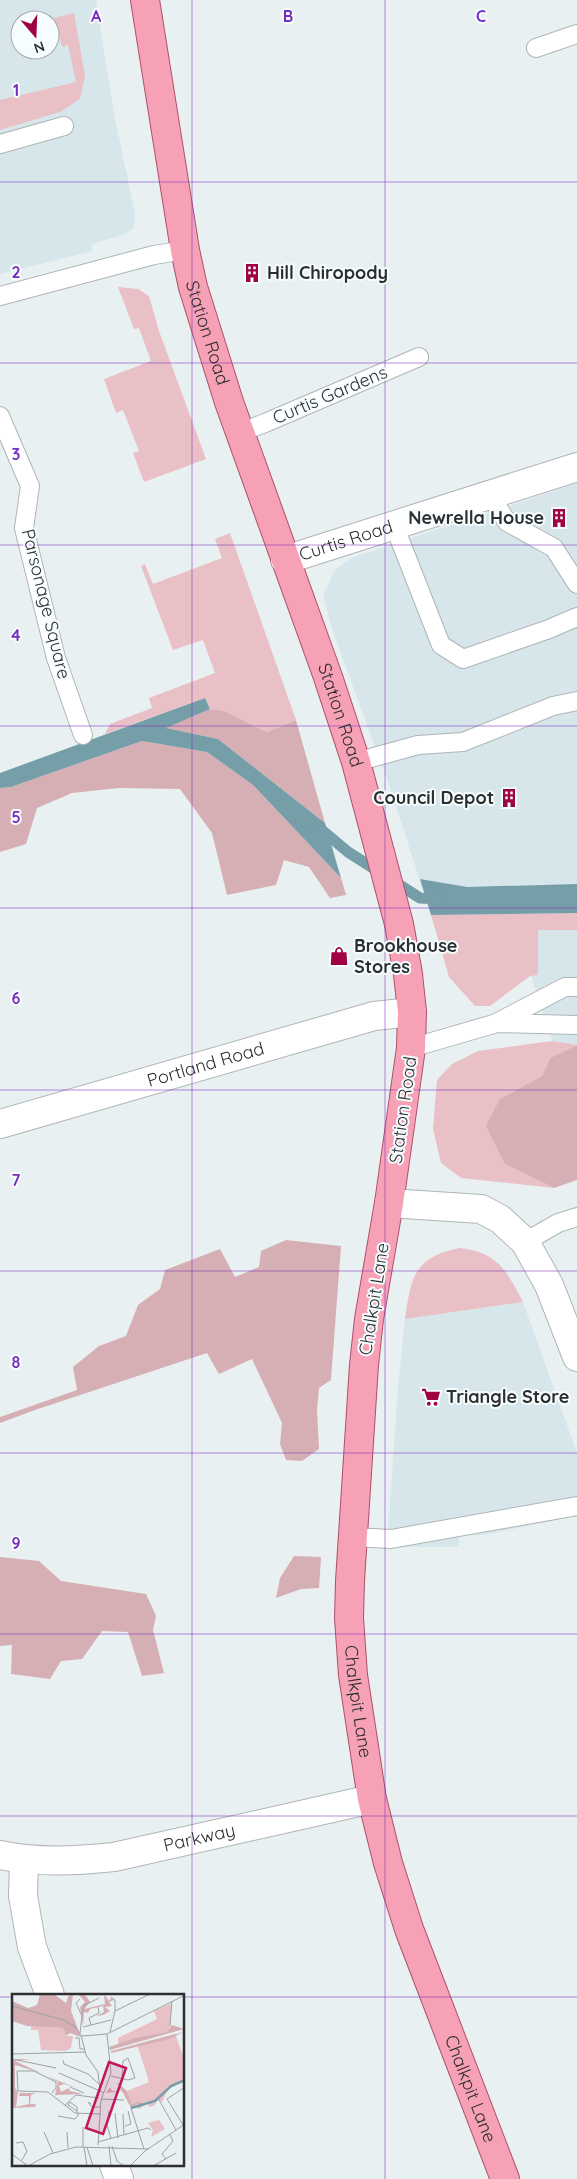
<svg xmlns="http://www.w3.org/2000/svg" width="577" height="2179" font-family="Quicksand,sans-serif">
	<style>
		.built { fill: #d6e6ea; fill-rule: evenodd }
		.green { fill: #e8c0c6 }
		.forest { fill: #d6afb4 }
		.water { fill: #759ea8 }
		.lines { fill: none; stroke-linecap: round; stroke-linejoin: round }
		.stream { stroke: #759ea8; stroke-width: 11 }
		.lane-casing { stroke: #afb5b7; stroke-width: 20 }
		.street-casing { stroke: #afb5b7; stroke-width: 30 }
		.secondary-casing { stroke: #afb5b7; stroke-width: 30 }
		.primary-casing { stroke: #ad5068; stroke-width: 30 }
		.lane { stroke: #fff; stroke-width: 18 }
		.street { stroke: #fff; stroke-width: 28 }
		.secondary { stroke: #fff; stroke-width: 28 }
		.primary { stroke: #f7a1b6; stroke-width: 28 }
		.grid { fill: none; stroke: #7b2cbf; stroke-width: 1; stroke-opacity: 0.55 }
		.labels { text-anchor: middle; stroke-width: 4; stroke-linejoin: round; paint-order: stroke }
		.poi-label { font-size: 18px; font-weight: bold; fill: #2c2e2f; stroke: #f6fdff; text-anchor: start }
		.street-label { font-size: 18px; fill: #2c2e2f; stroke: #f6fdff }
		.inset-river { fill: none; stroke: #759ea8; stroke-width: 2.5 }
		.inset-road { fill: none; stroke: #9da2a4; stroke-width: 1 }
		.view { fill: #c2185b; fill-opacity: 0.15; stroke: #c2185b; stroke-width: 2.5 }
		.inset-edge { fill: none; stroke: #2c2e2f; stroke-width: 2.5 }
		.grid-label { font-size: 16px; text-anchor: middle; font-weight: bold; fill: #7b2cbf; stroke: #f6fdff; stroke-width: 4; stroke-linejoin: round; paint-order: stroke }
	</style>
	<rect width="100%" height="100%" fill="#e9f0f2"/>
	<g class="built">
		<path d="M0 0H96L114 114 135 214 134 228 125 234 92 244V251L0 274ZM20 20H50V50H20Z"/>
		<path d="M577 483V1047L552 1041 531 976 529 914 431 915 390 788 332 629 323 596 334 571 351 558Z"/>
		<path d="M523 1302 577 1453V1516L483 1535H459V1547H387L398 1387 405 1319Z"/>
	</g>
	<g class="green">
		<path d="M74 13 85 76 80 99 60 112 0 130V100L76 82 68 45 62 47 54 18Z"/>
		<path d="M118 287 138 289 149 296 159 331 206 459 144 482 133 453 139 451 123 410 116 413 104 379 151 361 139 328 134 329Z"/>
		<path d="M230 533 296 720 267 732 224 711 210 709 205 698 105 734 110 724 152 708 149 698 215 673 203 640 173 650 141 566 145 564 153 584 222 558 215 539Z"/>
		<path d="M577 913V930H538V975L530 976 490 1006H475L449 977 431 915Z"/>
		<path d="M552 1041 577 1045 550 1058 542 1076 500 1099 505 1164 554 1188 461 1178 441 1163 433 1129 437 1080 452 1064 478 1051Z"/>
		<path d="M460 1248C497 1252 507 1271 523 1302L405 1319C411 1277 414 1257 460 1248Z"/>
	</g>
	<g class="forest">
		<path d="M210 709 224 711 267 732 296 720 325 823 218 739 165 728Z"/>
		<path d="M142 741 207 752 253 785 341 878 346 895 330 898 309 867 284 860 276 885 227 895 212 833 180 789 119 788 72 793 37 808 26 844 0 852V788L11 787Z"/>
		<path d="M577 1045V1180L554 1188 505 1164 486 1126 500 1099 542 1076 550 1058Z"/>
		<path d="M286 1240 341 1246 331 1380 319 1388 317 1410 319 1449 302 1461 286 1460 280 1444 282 1423 252 1359 219 1374 207 1353 35 1410 0 1423V1417L77 1390 73 1367 99 1346 126 1336 138 1305 160 1289 165 1270 220 1249 235 1277 259 1267 261 1251Z"/>
		<path d="M294 1556 321 1557 319 1588 301 1589 276 1598 280 1578Z"/>
		<path d="M0 1557 39 1561 61 1581 146 1594 156 1616 153 1630 164 1673 142 1676 128 1632 102 1631 82 1659 61 1661 50 1679 11 1674 12 1645 0 1646Z"/>
	</g>
	<g class="water">
		<path d="M205 698 210 709 166 728 218 739 325 823 341 878 253 785 207 752 142 741 11 787 0 788V773Z"/>
		<path d="M420 879 467 887 577 884V913L431 915Z"/>
	</g>
	<g class="lines">
		<path class="stream" d="M317 826 348 852 420 898 440 899"/>
		<g class="lane-casing">
			<g id="lane">
				<path d="M536 48 577 34"/>
				<path d="M0 144 64 126"/>
				<path d="M0 296 154 255 185 250"/>
				<path d="M0 416 30 486 24 528 56 658 83 735"/>
				<path d="M241 432 265 423 419 357"/>
				<path d="M490 495 507 522 554 548 577 584"/>
				<path d="M394 525 441 645 463 659 549 629 577 617"/>
				<path d="M356 762 418 745 463 742 553 706 577 701"/>
				<path d="M498 1022 565 987H577"/>
				<path d="M411 1048 497 1023 577 1025"/>
				<path d="M525 1242 558 1223 577 1217"/>
				<path d="M352 1537 391 1539 577 1506"/>
			</g>
		</g>
		<g class="street-casing">
			<g id="street">
				<path id="s1" d="M285 560 577 467"/>
				<path id="s2" d="M0 1124 374 1016 412 1012"/>
				<path id="s3" d="M0 1855C38 1863 75 1861 114 1857L372 1799"/>
				<path d="M24 1860 23 1896 32 1947 50 1995"/>
				<path d="M114 2165 119 2179"/>
			</g>
		</g>
		<g class="secondary-casing">
			<path id="secondary" d="M389 1203 481 1209 500 1219 525 1242 549 1285 577 1357"/>
		</g>
		<g class="primary-casing">
			<g id="primary">
				<path id="s4" d="M145 0 185 250 193 287 229 402 328 677 356 762 399 924 408 974 412 1012 411 1048 389 1203 369 1319 364 1365 350 1581 349 1618 353 1675 372 1799 388 1863 409 1929 505 2179"/>
			</g>
		</g>
		<use href="#lane" class="lane"/>
		<use href="#street" class="street"/>
		<use href="#secondary" class="secondary"/>
		<use href="#primary" class="primary"/>
	</g>
	<path class="grid" d="M192 0V2179M385 0V2179M0 182H577M0 363H577M0 545H577M0 726H577M0 908H577M0 1090H577M0 1271H577M0 1453H577M0 1634H577M0 1816H577M0 1997H14M184 1997H577"/>
	<defs>
		<g id="building-bare" transform="scale(1.5)"><path d="M-4-6H4V6H1V3H-1V6H-4ZM-2.5-4.3h1.7v1.8h-1.7ZM.8-4.3h1.7v1.8H.8ZM-2.5-1h1.7V.8h-1.7ZM.8-1h1.7V.8H.8Z" fill="#a00343" stroke="#f6fdff" stroke-width="2.5" paint-order="stroke"/></g>
		<g id="shop-bare" transform="scale(1.5)"><path d="M-5-2.5h2.3a2.7 3.5 0 0 1 5.4 0H5L5.5 6h-11ZM-1.5-2.5h3a1.5 2.3 0 0 0-3 0Z" fill="#a00343" stroke="#f6fdff" stroke-width="2.5" paint-order="stroke"/></g>
		<g id="supermarket-bare" transform="scale(1.5)"><path d="M-6-5.5h2.5l.6 2H6L4.5 2H-2.5L-4.4-4H-6ZM-1.5 3.2a1.3 1.3 0 1 0 .1 0ZM3 3.2a1.3 1.3 0 1 0 .1 0Z" fill="#a00343" stroke="#f6fdff" stroke-width="2.5" paint-order="stroke"/></g>
	</defs>
	<g fill-rule="evenodd">
		<use href="#building-bare" x="252" y="273"/>
		<use href="#building-bare" x="559" y="518"/>
		<use href="#building-bare" x="509" y="798"/>
		<use href="#shop-bare" x="339" y="956"/>
		<use href="#supermarket-bare" x="431" y="1397"/>
	</g>
	<g class="labels">
		<g class="poi-label">
			<text x="267" y="279">Hill Chiropody</text>
			<text x="544" y="524" text-anchor="end">Newrella House</text>
			<text x="494" y="804" text-anchor="end">Council Depot</text>
			<text x="354" y="952">Brookhouse<tspan x="354" dy="21">Stores</tspan></text>
			<text x="446" y="1403">Triangle Store</text>
		</g>
		<g class="street-label">
			<text dy="6" stroke="none"><textPath href="#s4" startOffset="339">Station Road</textPath></text>
			<text transform="translate(330 395) rotate(-23)" y="6">Curtis Gardens</text>
			<text dy="6" stroke="none"><textPath href="#s1" startOffset="64">Curtis Road</textPath></text>
			<text transform="translate(46 604) rotate(76)" y="6">Parsonage Square</text>
			<text dy="6" stroke="none"><textPath href="#s4" startOffset="744">Station Road</textPath></text>
			<text dy="6" stroke="none"><textPath href="#s2" startOffset="214">Portland Road</textPath></text>
			<text transform="translate(403 1110) rotate(-82)" y="6">Station Road</text>
			<text transform="translate(374 1299) rotate(-81)" y="6">Chalkpit Lane</text>
			<text dy="6" stroke="none"><textPath href="#s4" startOffset="1744">Chalkpit Lane</textPath></text>
			<text dy="6" stroke="none"><textPath href="#s3" startOffset="202">Parkway</textPath></text>
			<text dy="6" stroke="none"><textPath href="#s4" startOffset="2149">Chalkpit Lane</textPath></text>
		</g>
	</g>
	<g transform="translate(12 1994)">
		<rect width="172" height="172" fill="#e9f0f2"/>
		<path d="M160 9 157 38 106 51V44L145 25 142 17ZM19 32 51 34 54 42H61L59 54 54 57 29 56 26 36H19ZM163 40 172 64V87L156 95 150 108 146 106 142 112 137 113 136 108 120 110 115 97 137 88 125 50ZM147 126 153 135 139 143 141 136 136 129Z" fill="#e8c0c6"/>
		<path d="M28 0 43 1 54 9 57 0H61L59 17 69 43 58 39 54 42 51 34 15 32 0 27V7L16 14 25 11ZM66 0H73L78 8 72 15 93 10 92 0 97 7 99 4 102 6 97 8 100 12 93 13 98 17 91 21 84 22 92 18 91 12 78 15 76 19 72 18 71 32 68 13 73 8ZM160 31 172 35 98 56 97 53 123 44 155 38ZM172 38 157 45 99 59V57ZM1 65H19L3 67 29 79 3 71V94L6 98 4 113 17 110V102H7L8 99H24L19 101 18 110H24L23 113 0 114ZM34 82 65 94 52 90 47 92 49 98 57 94 58 97 71 100 43 101 46 88ZM105 88 115 97 120 110 126 108 135 110 126 115V110L119 114 110 97 94 99 98 93 100 97H109Z" fill="#d6afb4"/>
		<path class="inset-river" d="M119 114 143 107 159 92 173 86"/>
		<path class="inset-road" d="M0 12 52 26 62 32 69 41 74 61 86 78 88 97 92 99M103 17 138 0M70 19 73 11 87 4M79 31 77 24 87 19 86 13M158 32 160 7M71 33 99 26M98 38 103 17V6L99 3M68 39 70 22 64 9 68 5M70 42 95 40M63 44H67L68 55H72M0 60 73 58M5 66 44 74M51 66 52 70 76 80 87 90M47 79 88 97M99 82 116 86 123 84 116 64 111 67 110 83M58 93 72 99M40 99 44 94V88L22 77H5L6 97 36 98 63 119 88 120M146 104 164 136M89 105 112 106M79 110 76 108 80 113H89M53 111 64 101 87 104M119 114 132 155M97 117 95 131 99 145M103 119 106 144M65 120V113L58 108 56 111 65 117M111 120 112 141M46 122 63 125 67 120M171 131 155 105 173 93M113 132 119 130 116 117M71 133V153M32 138 41 159M55 138 56 154M86 148 136 134 139 136M4 149 11 148 15 157 10 166M86 151 89 106 99 79 95 40 173 1M97 152 99 172M100 152 105 167 112 172M72 153 75 172M75 153 81 172M1 161 16 172M154 165 150 160 161 147 158 141M16 172 38 160 64 153 137 155M118 172 133 157 173 130M141 172 164 159"/>
		<path class="view" d="M97 68 114 74 91 140 74 134Z"/>
		<rect width="172" height="172" class="inset-edge"/>
	</g>
	<g class="grid-label">
		<text x="96" y="22">A</text>
		<text x="288" y="22">B</text>
		<text x="481" y="22">C</text>
		<text x="16" y="96">1</text>
		<text x="16" y="278">2</text>
		<text x="16" y="460">3</text>
		<text x="16" y="641">4</text>
		<text x="16" y="823">5</text>
		<text x="16" y="1004">6</text>
		<text x="16" y="1186">7</text>
		<text x="16" y="1368">8</text>
		<text x="16" y="1549">9</text>
	</g>
	<g transform="translate(35 35) rotate(161)"><circle r="24" fill="#f6fdff" stroke="#a5aaac"/>
	<path d="M0-4L9 19L0 12L-9 19Z" fill="#a00343"/>
	<text y="-8" font-size="14" font-weight="bold" text-anchor="middle" fill="#2c2e2f">N</text>
	</g>
</svg>
